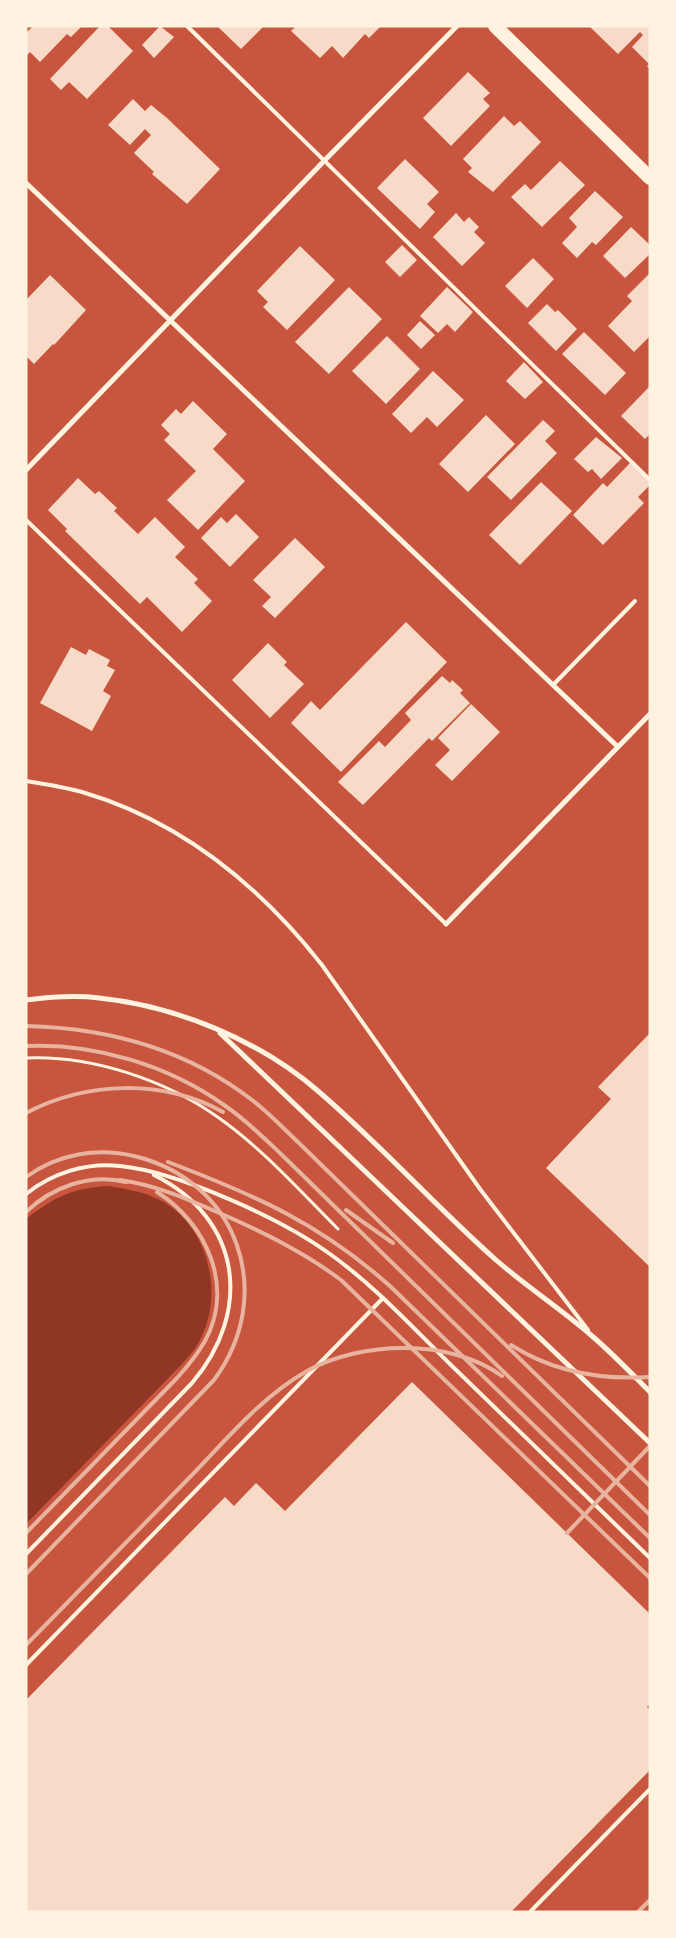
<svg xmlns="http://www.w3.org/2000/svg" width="676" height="1938" font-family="'IBM Plex Serif',serif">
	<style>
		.water { fill: #8f3625 }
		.building { fill: #f7dbc8 }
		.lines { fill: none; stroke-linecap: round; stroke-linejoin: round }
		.path { stroke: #fff3e0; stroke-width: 3 }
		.service { stroke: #fff3e0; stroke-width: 4 }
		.minor { stroke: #fff3e0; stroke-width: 5 }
		.trunk { stroke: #fff3e0; stroke-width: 14 }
		.rail { stroke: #e9b49f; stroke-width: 4 }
	</style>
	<rect width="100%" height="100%" fill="#c8553d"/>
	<path class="water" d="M109 1186C127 1189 144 1192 160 1200 208 1225 225 1293 200 1340 196 1349 188 1357 182 1364L26 1524V1219C57 1196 69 1189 109 1186Z"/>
	<g class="building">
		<path d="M33 26H82L71 37 67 34 40 62 30 52 26 56V33Z"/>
		<path d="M100 26H108L133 51 87 99 69 82 61 90 50 79Z"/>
		<path d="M160 26 174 37 154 58 142 45Z"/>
		<path d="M217 26H264L241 49Z"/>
		<path d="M296 26H381L369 38 365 34 343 58 332 46 320 58 291 31Z"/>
		<path d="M589 26H650V69L647 66 649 64 632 47 643 35 640 32 618 54Z"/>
		<path d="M468 72 490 93 483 99 490 106 451 146 423 118Z"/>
		<path d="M133 99 145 111 151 105 167 118 220 169 187 204 152 174 154 172 134 153 151 135 145 129 130 145 108 125Z"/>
		<path d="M504 116 514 126 520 121 541 142 493 192 468 172 472 168 463 159Z"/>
		<path d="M405 159 439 192 427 204 435 212 420 229 377 188Z"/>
		<path d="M560 161 585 185 542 227 511 197 525 184 531 190Z"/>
		<path d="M595 191 623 217 596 245 592 242 577 258 562 243 577 227 569 218Z"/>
		<path d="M456 213 464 222 469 217 479 227 474 232 485 243 462 266 433 237Z"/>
		<path d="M631 227 650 245V254L625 278 603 256Z"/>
		<path d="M402 245 417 260 400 277 385 262Z"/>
		<path d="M300 246 335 280 287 330 263 307 268 302 257 291Z"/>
		<path d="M533 258 554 279 527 308 505 286Z"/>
		<path d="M650 273V336L634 352 608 326 632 301 627 296Z"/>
		<path d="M50 275 86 310 54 345 53 344 34 364 26 356V300Z"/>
		<path d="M349 287 382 319 329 374 295 342Z"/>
		<path d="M447 287 473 312 455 332 447 324 438 333 420 316Z"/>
		<path d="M547 304 555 312 558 310 577 329 556 351 528 323Z"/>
		<path d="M420 321 435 335 421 349 407 335Z"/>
		<path d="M584 332 626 373 605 395 562 354Z"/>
		<path d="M387 336 420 369 386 404 352 371Z"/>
		<path d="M524 362 543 382 525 399 506 381Z"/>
		<path d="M433 371 464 400 437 427 427 417 411 433 392 414Z"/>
		<path d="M650 386V434L645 439 621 416Z"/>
		<path d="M193 401 227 434 213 449 245 481 198 530 167 500 196 471 164 440 170 434 161 425 176 409 181 414Z"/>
		<path d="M486 415 515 444 468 492 439 464Z"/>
		<path d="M543 420 555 431 545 441 557 453 511 500 487 477Z"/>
		<path d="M596 437 622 458 601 479 592 469 588 472 574 459Z"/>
		<path d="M630 463 650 481V485L638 497 644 503 603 545 573 515 603 483 607 487Z"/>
		<path d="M78 478 95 494 99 491 117 508 114 511 138 534 155 517 185 547 175 557 198 579 194 583 212 601 182 632 147 597 140 604 65 531 67 529 48 510Z"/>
		<path d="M541 482 572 511 520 565 489 535Z"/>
		<path d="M236 514 259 537 230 567 201 538 221 517 227 523Z"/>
		<path d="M295 538 325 567 275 618 262 606 271 597 253 580Z"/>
		<path d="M406 622 447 662 341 772 291 723 311 701 320 710Z"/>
		<path d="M268 643 287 662 284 665 304 684 270 718 232 680Z"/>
		<path d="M71 647 86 655 89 649 110 660 107 666 115 670 103 691 111 696 92 731 40 703Z"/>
		<path d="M442 676 450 683 452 680 463 690 460 693 470 703 432 741 429 738 363 805 338 782 379 741 385 747 411 720 405 713Z"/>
		<path d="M471 704 500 732 452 781 435 765 450 750 438 738Z"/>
		<path d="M650 1033V1267L546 1168 611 1099 598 1087Z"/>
		<path d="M412 1382 650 1614V1704L647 1707 650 1710V1770L511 1912H26V1700L225 1497 234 1506 256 1483 285 1511Z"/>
	</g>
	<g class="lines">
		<path class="path" d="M26 1058C91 1055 166 1080 219 1118 263 1149 300 1191 338 1229"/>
		<g class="service">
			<path d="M187 26 650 480"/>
			<path d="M26 520 446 924"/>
			<path d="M553 685 635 601"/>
			<path d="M26 781C45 784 64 787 82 792 181 821 259 885 322 965L480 1189 588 1330"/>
			<path d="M26 1194C52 1173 87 1162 120 1166 179 1172 282 1219 330 1254 375 1286 413 1328 452 1366 518 1430 584 1494 650 1558"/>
			<path d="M26 1554 192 1383C253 1311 242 1219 154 1175"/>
			<path d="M26 1665 383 1298"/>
			<path d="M530 1912 650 1789"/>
		</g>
		<g class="minor">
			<path d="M26 183 617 746"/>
			<path d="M26 470 325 160 457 26"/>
			<path d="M446 924 650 714"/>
			<path d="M26 1000C50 997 75 995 99 998 176 1006 259 1040 318 1091 380 1144 435 1206 496 1260 527 1287 561 1309 592 1336 612 1353 631 1373 650 1392"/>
			<path d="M220 1033 650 1443"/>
		</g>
		<path class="trunk" d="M495 26 650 178"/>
		<g class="rail">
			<path d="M26 1026C108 1028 186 1049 252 1100 269 1113 284 1129 300 1144L650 1486"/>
			<path d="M26 1046C94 1043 168 1065 224 1105 245 1119 263 1137 282 1155L650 1515"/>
			<path d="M26 1113C87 1081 163 1079 223 1112"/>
			<path d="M168 1162C255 1195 321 1224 391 1287L650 1538"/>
			<path d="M26 1177C58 1154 97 1147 134 1156 239 1181 277 1295 214 1380L26 1574"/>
			<path d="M120 1180C155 1185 185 1198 217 1212 261 1231 302 1251 341 1280L650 1578"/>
			<path d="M346 1210 393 1243"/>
			<path d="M26 1212C52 1187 90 1173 126 1182"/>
			<path d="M511 1345C553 1372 601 1380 650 1377"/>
			<path d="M26 1533 177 1378C187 1367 197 1355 205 1341 235 1286 206 1223 157 1192"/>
			<path d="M567 1533 650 1446"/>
			<path d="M26 1645C81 1589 135 1533 190 1477 226 1440 261 1397 307 1371 361 1341 450 1338 502 1376"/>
			<path d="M638 1912 650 1900"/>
		</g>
	</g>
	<rect width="676" height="1938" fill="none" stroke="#fff3e0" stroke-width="55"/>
</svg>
